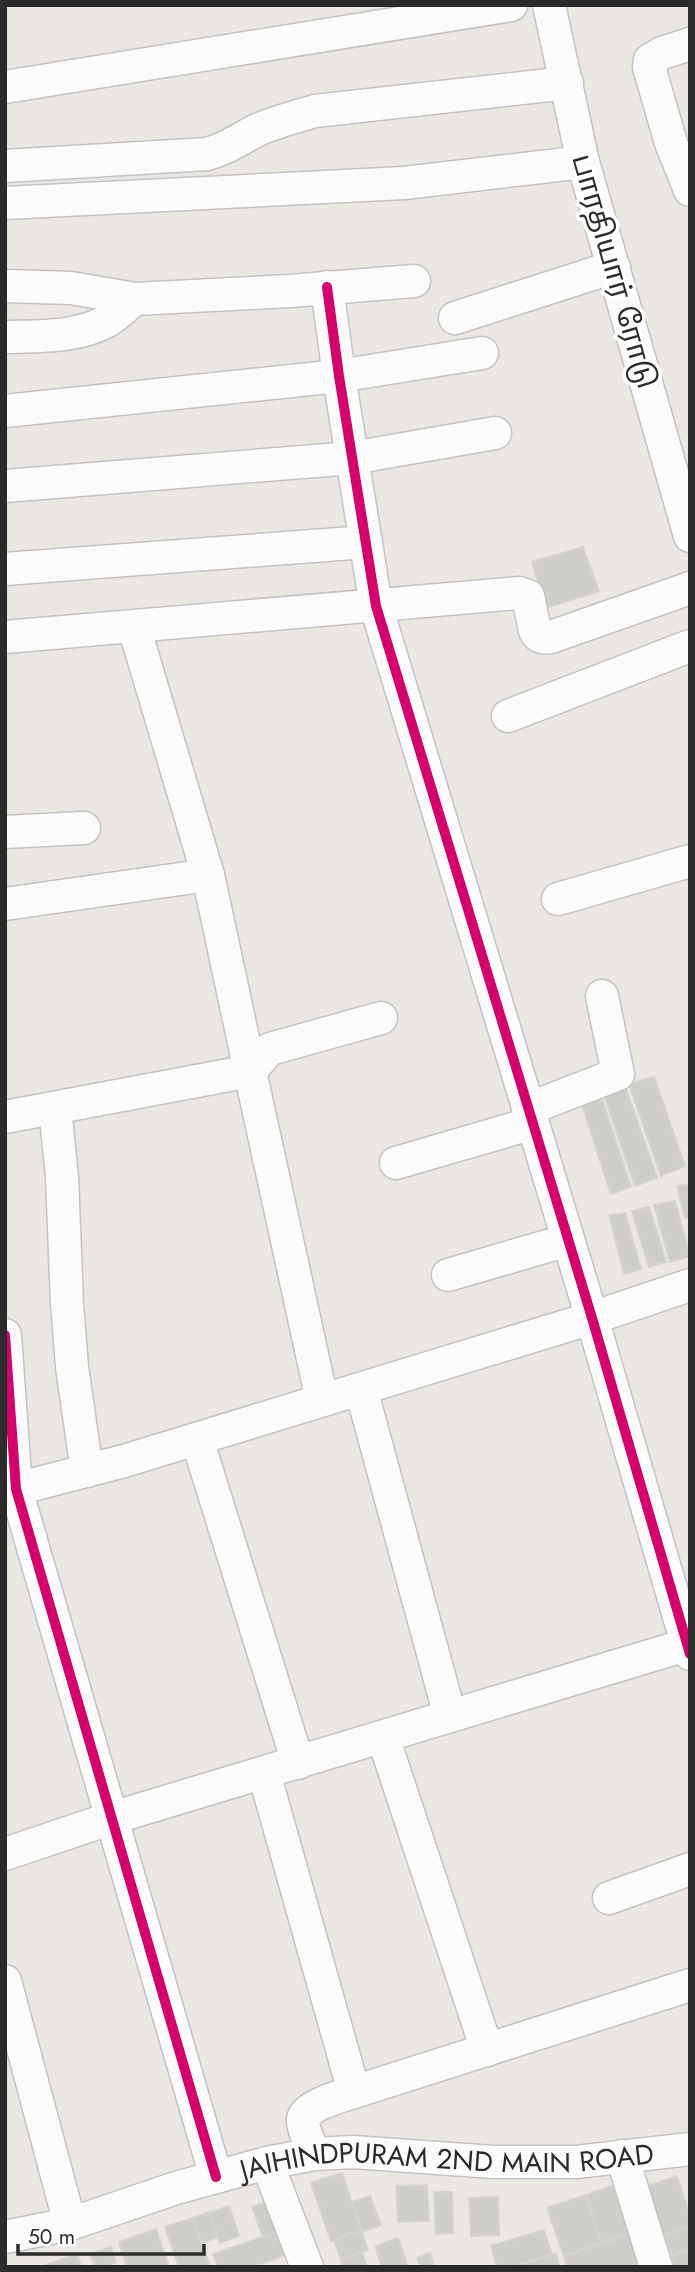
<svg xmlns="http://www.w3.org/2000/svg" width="695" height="2272" font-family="Jost,'Noto Sans Tamil',sans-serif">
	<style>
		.building { fill: #cfcdc8; stroke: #d5d3ce; stroke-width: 2 }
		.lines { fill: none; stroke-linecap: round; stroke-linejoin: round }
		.minor-casing { stroke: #c4c3c3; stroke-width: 35 }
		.minor { stroke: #fcfbfb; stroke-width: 32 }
		.cycleway-casing { stroke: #fff; stroke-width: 15 }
		.cycleway { stroke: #d6006c; stroke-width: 10 }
		.labels { text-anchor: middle; stroke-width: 7; stroke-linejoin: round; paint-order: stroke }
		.street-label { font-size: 28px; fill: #2c2c2c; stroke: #fff }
	</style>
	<rect width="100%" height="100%" fill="#eae7e2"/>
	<g class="building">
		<path d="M583 547 599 591 546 608 532 562Z"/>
		<path d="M654 1077 685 1166 661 1176 629 1084Z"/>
		<path d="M625 1086 657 1178 635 1186 603 1092Z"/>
		<path d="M601 1096 631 1187 611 1194 581 1102Z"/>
		<path d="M690 1184V1217L685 1218 677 1186Z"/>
		<path d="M675 1201 690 1256 670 1262 654 1205Z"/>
		<path d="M649 1207 666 1262 649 1267 632 1211Z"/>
		<path d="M625 1213 641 1269 624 1274 609 1215Z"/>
		<path d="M342 2173 361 2230 331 2241 311 2183Z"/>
		<path d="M677 2176 690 2216V2227L661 2236 645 2187Z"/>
		<path d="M427 2185 429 2221 398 2222 396 2186Z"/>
		<path d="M613 2185 629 2234 602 2243 586 2195Z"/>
		<path d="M434 2192H452L453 2233 436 2234Z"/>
		<path d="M586 2195 602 2243 564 2256 547 2208Z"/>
		<path d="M370 2196 381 2225 362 2232 352 2202Z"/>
		<path d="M498 2197 499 2235 471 2236 469 2198Z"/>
		<path d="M270 2201 280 2231 263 2237 252 2207Z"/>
		<path d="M229 2206 239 2236 220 2243 209 2213Z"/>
		<path d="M209 2212 218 2237 202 2243 193 2218Z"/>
		<path d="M193 2218 202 2243 210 2267H179L165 2227Z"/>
		<path d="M690 2227V2249L672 2255 665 2235Z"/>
		<path d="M156 2229 169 2267H127L119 2242Z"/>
		<path d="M361 2230 368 2250 341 2260 334 2240Z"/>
		<path d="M544 2230 552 2255 513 2267H497L491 2246Z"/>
		<path d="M280 2231 288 2254 253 2267H218L213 2254Z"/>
		<path d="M629 2234 641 2267H567L564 2256Z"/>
		<path d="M398 2238 408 2267H382L375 2246Z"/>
		<path d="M111 2247 116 2262 103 2267H95L90 2254Z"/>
		<path d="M690 2249V2267H675L672 2255Z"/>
		<path d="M362 2252 367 2267H343L341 2260Z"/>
		<path d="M430 2253 434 2267H420L417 2258Z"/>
		<path d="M77 2254 81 2266 79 2267H41Z"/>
		<path d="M556 2254 560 2267H513L552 2255Z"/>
	</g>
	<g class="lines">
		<g class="minor-casing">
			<g id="minor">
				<path d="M549 5 583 162 690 536"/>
				<path d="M690 44 662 53 650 60 649 67 671 143 690 190"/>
				<path d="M5 87 511 5"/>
				<path d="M5 166 207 154C226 149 240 139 257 130 275 122 295 117 315 111L567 83"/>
				<path d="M5 203 404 183 583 162"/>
				<path d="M5 286 71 288 135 299 290 291 414 281"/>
				<path d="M327 287 339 376 376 606 592 1318 690 1654"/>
				<path d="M455 318 614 267"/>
				<path d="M5 337C40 336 78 338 109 320 118 314 127 305 135 299"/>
				<path d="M5 411 339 376 482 353"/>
				<path d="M5 486 352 458 495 433"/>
				<path d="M5 569 366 542"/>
				<path d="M134 627 208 875 250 1071"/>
				<path d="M5 637 519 593 528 596 535 631C539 638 543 638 551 637L690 588"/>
				<path d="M508 716 690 646"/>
				<path d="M5 832 84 828"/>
				<path d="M558 899 690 861"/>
				<path d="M5 904 208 875"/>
				<path d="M250 1071 270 1049 381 1018"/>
				<path d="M55 1108 62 1177 67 1303 72 1367 87 1471"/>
				<path d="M528 1109 618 1074 602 996"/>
				<path d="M5 1117 250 1071 322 1400"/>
				<path d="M396 1163 533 1123"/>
				<path d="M448 1275 568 1240"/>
				<path d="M5 1335 16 1489 216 2177"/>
				<path d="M361 1389 450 1716"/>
				<path d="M197 1439 298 1763"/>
				<path d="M5 1492 124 1461 592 1318 690 1285"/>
				<path d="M383 1737 487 2050"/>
				<path d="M264 1773 354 2092"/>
				<path d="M5 1854 112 1818 686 1645"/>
				<path d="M609 1898 690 1869"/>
				<path d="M5 1981 70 2224"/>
				<path d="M314 2154C310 2144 304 2132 303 2122 301 2106 342 2096 354 2092L690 1985"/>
				<path d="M622 2156 656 2267"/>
				<path d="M267 2163 307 2267"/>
				<path id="s1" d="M5 2237 70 2224 176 2188 267 2163 314 2154 353 2152 493 2162H576L690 2149"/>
			</g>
		</g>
		<use href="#minor" class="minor"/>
		<g class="cycleway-casing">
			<g id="cycleway">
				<path d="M327 287 339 376 376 606 592 1318 690 1654"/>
				<path d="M5 1335 16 1489 216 2177"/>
			</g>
		</g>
		<use href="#cycleway" class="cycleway"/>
	</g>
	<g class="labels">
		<g class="street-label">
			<text transform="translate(615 271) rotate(74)" y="10">பாரதியார் ரோடு</text>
			<text dy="10" stroke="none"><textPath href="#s1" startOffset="453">JAIHINDPURAM 2ND MAIN ROAD</textPath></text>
		</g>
	</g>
	<rect width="695" height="2272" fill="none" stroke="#2c2c2c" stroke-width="14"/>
	<path d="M18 2244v10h186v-10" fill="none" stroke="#2c2c2c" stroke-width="3.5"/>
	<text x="28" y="2244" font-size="21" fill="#2c2c2c" stroke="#ffffff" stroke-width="5" paint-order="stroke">50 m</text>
</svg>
